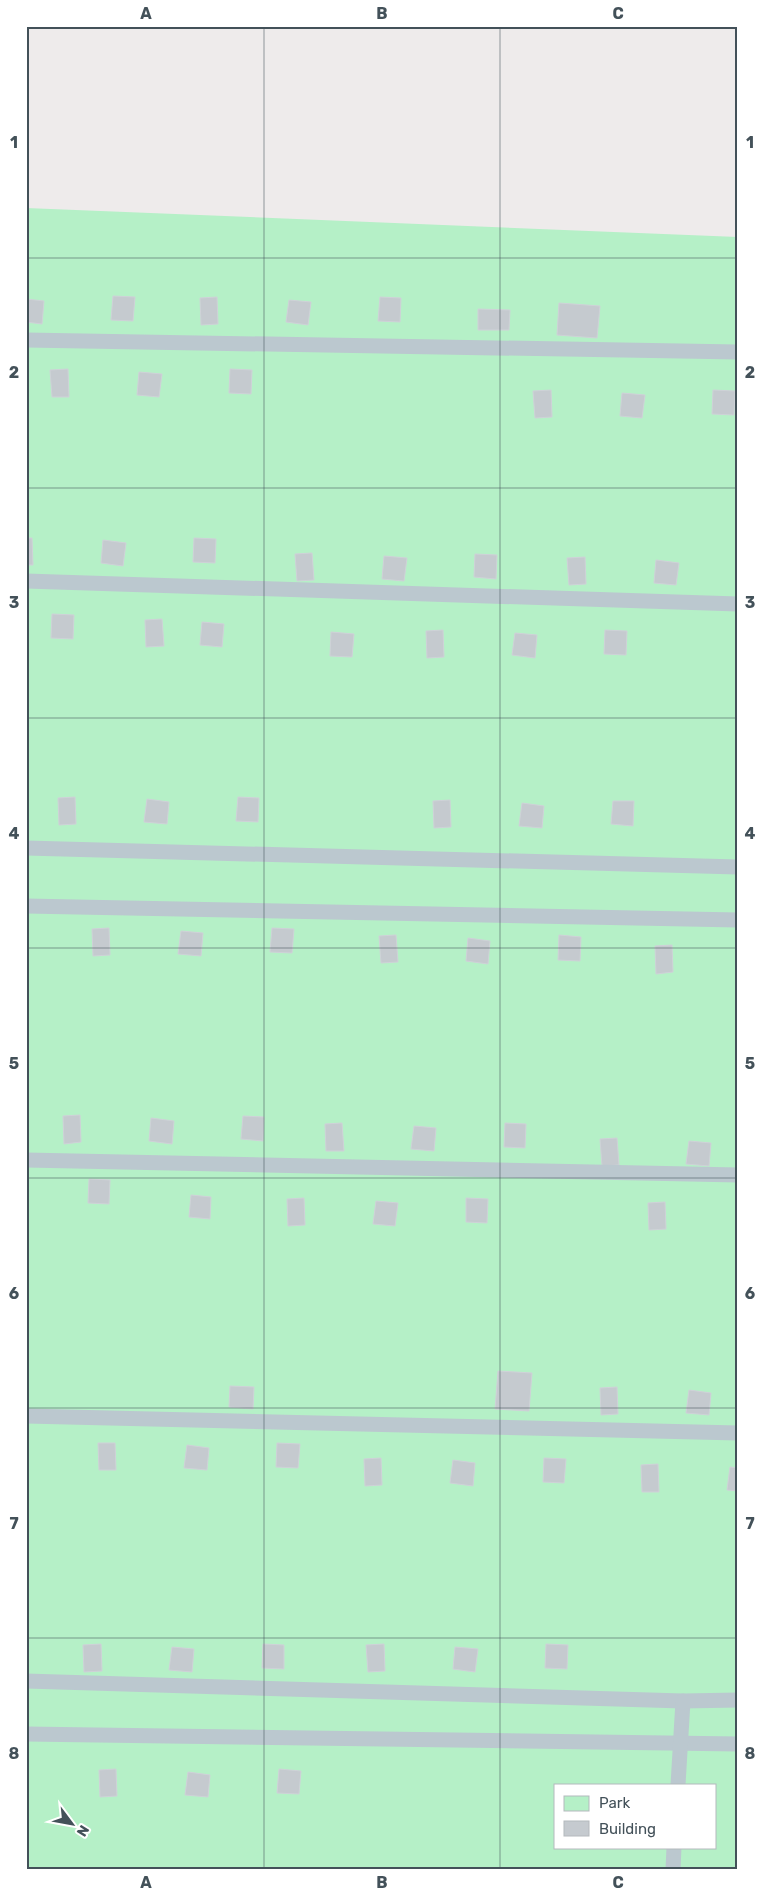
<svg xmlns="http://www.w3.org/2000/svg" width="764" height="1896" font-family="Rubik,sans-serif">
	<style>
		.green { fill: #b5f0c7; fill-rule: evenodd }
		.building { fill: #c5cacf; stroke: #cfd2d8 }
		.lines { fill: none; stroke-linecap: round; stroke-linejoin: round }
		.service { stroke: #bbc8cf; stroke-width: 15 }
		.grid { fill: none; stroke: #435159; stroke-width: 1; stroke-opacity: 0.55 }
		.neatline { fill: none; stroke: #435159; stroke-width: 2 }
		.grid-label { font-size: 16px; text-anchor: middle; font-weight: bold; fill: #435159 }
	</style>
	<rect width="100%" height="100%" fill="#eeebeb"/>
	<path class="green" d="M26 208 738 237V1870H26ZM555 1785H715V1847H555Z"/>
	<g class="building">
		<path d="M113 296 135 297 133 321 111 320Z"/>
		<path d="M217 297 218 324 201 325 200 298Z"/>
		<path d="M380 297 401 298 400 322 378 321Z"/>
		<path d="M26 299 44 301 42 324 26 322Z"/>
		<path d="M289 300 311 302 308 325 286 322Z"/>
		<path d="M559 303 600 306 597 338 557 335Z"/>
		<path d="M478 309 510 310 509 330H478Z"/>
		<path d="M68 369 69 397H52L50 370Z"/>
		<path d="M230 369 252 370 251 394 229 393Z"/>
		<path d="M139 372 162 374 159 397 137 395Z"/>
		<path d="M551 390 552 417 535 418 533 391Z"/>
		<path d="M713 390 735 391 734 415 712 414Z"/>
		<path d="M622 393 645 395 642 418 620 416Z"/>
		<path d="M26 538H32L33 565H26Z"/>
		<path d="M194 538 216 539 215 563 193 562Z"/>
		<path d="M103 540 126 543 123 566 101 563Z"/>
		<path d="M312 553 314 580 297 581 295 554Z"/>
		<path d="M475 554 497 555 496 579 474 577Z"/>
		<path d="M384 556 407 558 404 581 382 579Z"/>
		<path d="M585 557 586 584 569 585 567 558Z"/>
		<path d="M656 560 679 563 676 585 654 583Z"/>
		<path d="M52 614 74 615 73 639 51 638Z"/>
		<path d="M162 619 164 646 146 647 145 620Z"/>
		<path d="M202 622 224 624 222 647 200 645Z"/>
		<path d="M443 630 444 657 427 658 426 631Z"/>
		<path d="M605 630 627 631 626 655 604 654Z"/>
		<path d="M331 632 354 634 352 657 330 656Z"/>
		<path d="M515 633 537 635 535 658 512 655Z"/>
		<path d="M75 797 76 824 59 825 58 798Z"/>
		<path d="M238 797 259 798 258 822 236 821Z"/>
		<path d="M147 799 169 802 167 824 144 822Z"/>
		<path d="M450 800 451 827 434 828 433 801Z"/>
		<path d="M613 801H634L633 826 611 824Z"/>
		<path d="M522 803 544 806 542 828 519 826Z"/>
		<path d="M109 928 110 955 93 956 92 929Z"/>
		<path d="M272 928 294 929 292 953 270 952Z"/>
		<path d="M181 931 203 933 201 956 178 954Z"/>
		<path d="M396 935 398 962 381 963 379 936Z"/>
		<path d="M559 935 581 937 580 961 558 960Z"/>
		<path d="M468 938 490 941 488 964 466 961Z"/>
		<path d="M672 945 673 972 656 974 655 946Z"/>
		<path d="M80 1115 81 1142 64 1144 63 1116Z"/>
		<path d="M243 1116 264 1117 263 1141 241 1139Z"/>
		<path d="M151 1118 174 1121 172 1144 149 1141Z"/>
		<path d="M342 1123 344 1151H326L325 1124Z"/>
		<path d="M505 1123 526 1124 525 1148 504 1147Z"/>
		<path d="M414 1126 436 1128 434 1151 411 1149Z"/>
		<path d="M617 1138 619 1165 602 1166 600 1139Z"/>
		<path d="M689 1141 711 1143 709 1166 686 1164Z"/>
		<path d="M89 1179 110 1180 109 1204 88 1203Z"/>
		<path d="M191 1195 211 1197 210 1219 189 1217Z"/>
		<path d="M304 1198 305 1225 288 1226 287 1199Z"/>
		<path d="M466 1198 488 1199 487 1223 466 1222Z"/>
		<path d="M376 1201 398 1203 395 1226 373 1224Z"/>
		<path d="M665 1202 666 1229 649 1230 648 1203Z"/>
		<path d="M498 1371 532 1373 529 1411 495 1409Z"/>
		<path d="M230 1386 254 1387 253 1409 229 1407Z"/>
		<path d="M617 1387 618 1414 601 1415 600 1388Z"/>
		<path d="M689 1390 711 1393 709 1415 686 1413Z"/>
		<path d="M98 1443H115L116 1470H99Z"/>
		<path d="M277 1443 300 1444 298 1468 276 1467Z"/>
		<path d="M187 1445 209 1448 207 1470 184 1468Z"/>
		<path d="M381 1458 382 1485 365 1486 364 1459Z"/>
		<path d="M544 1458 566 1459 564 1483 543 1482Z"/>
		<path d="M453 1460 475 1463 473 1486 450 1483Z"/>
		<path d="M658 1464 659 1492H642L641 1465Z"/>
		<path d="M730 1467 738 1468V1491L727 1490Z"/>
		<path d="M101 1644 102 1671 84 1672 83 1645Z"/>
		<path d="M263 1644 284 1645V1669L262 1668Z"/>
		<path d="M384 1644 385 1671 368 1672 366 1645Z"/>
		<path d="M546 1644 568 1645 567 1669 545 1668Z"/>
		<path d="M172 1647 194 1649 192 1672 169 1670Z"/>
		<path d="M455 1647 478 1649 475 1672 453 1669Z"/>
		<path d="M116 1769 117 1796 100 1797 99 1770Z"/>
		<path d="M279 1769 301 1771 299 1794 277 1793Z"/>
		<path d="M188 1772 210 1775 208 1797 185 1795Z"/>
	</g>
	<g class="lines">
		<g class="service">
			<path d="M26 340 738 352"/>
			<path d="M26 581 738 604"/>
			<path d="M26 848 738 867"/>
			<path d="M26 906 738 920"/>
			<path d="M26 1160 738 1175"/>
			<path d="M26 1416 738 1433"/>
			<path d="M26 1681 683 1701 738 1700"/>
			<path d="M26 1734 738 1744"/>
			<path d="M678 1785 683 1701"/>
			<path d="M673 1870 674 1847"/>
		</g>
	</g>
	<path class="grid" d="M264 26V1870M500 26V1870M26 258H738M26 488H738M26 718H738M26 948H738M26 1178H738M26 1408H738M26 1638H738"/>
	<rect width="764" height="1896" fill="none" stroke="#ffffff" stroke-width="55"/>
	<rect x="554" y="1784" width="162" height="65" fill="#ffffff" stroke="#b4b9bd"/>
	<rect x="564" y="1796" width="25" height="15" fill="#b5f0c7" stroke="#b4b9bd"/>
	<text x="599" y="1808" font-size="15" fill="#435159">Park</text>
	<rect x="564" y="1821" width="25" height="15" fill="#c5cacf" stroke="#b4b9bd"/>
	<text x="599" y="1834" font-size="15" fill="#435159">Building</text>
	<g transform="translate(72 1824) rotate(122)" stroke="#ffffff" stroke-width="4" paint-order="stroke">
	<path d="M0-4L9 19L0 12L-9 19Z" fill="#435159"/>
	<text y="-8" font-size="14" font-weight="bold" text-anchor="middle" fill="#435159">N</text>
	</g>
	<rect x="28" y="28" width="708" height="1840" class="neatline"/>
	<g class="grid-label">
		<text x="146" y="19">A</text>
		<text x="382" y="19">B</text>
		<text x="618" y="19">C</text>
		<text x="14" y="148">1</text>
		<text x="750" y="148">1</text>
		<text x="14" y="378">2</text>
		<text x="750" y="378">2</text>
		<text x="14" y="608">3</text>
		<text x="750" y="608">3</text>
		<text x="14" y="839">4</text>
		<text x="750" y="839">4</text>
		<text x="14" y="1069">5</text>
		<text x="750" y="1069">5</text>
		<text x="14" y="1299">6</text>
		<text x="750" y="1299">6</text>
		<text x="14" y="1529">7</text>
		<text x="750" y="1529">7</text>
		<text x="14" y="1759">8</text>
		<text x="750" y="1759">8</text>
		<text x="146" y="1888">A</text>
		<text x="382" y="1888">B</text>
		<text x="618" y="1888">C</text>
	</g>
</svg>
